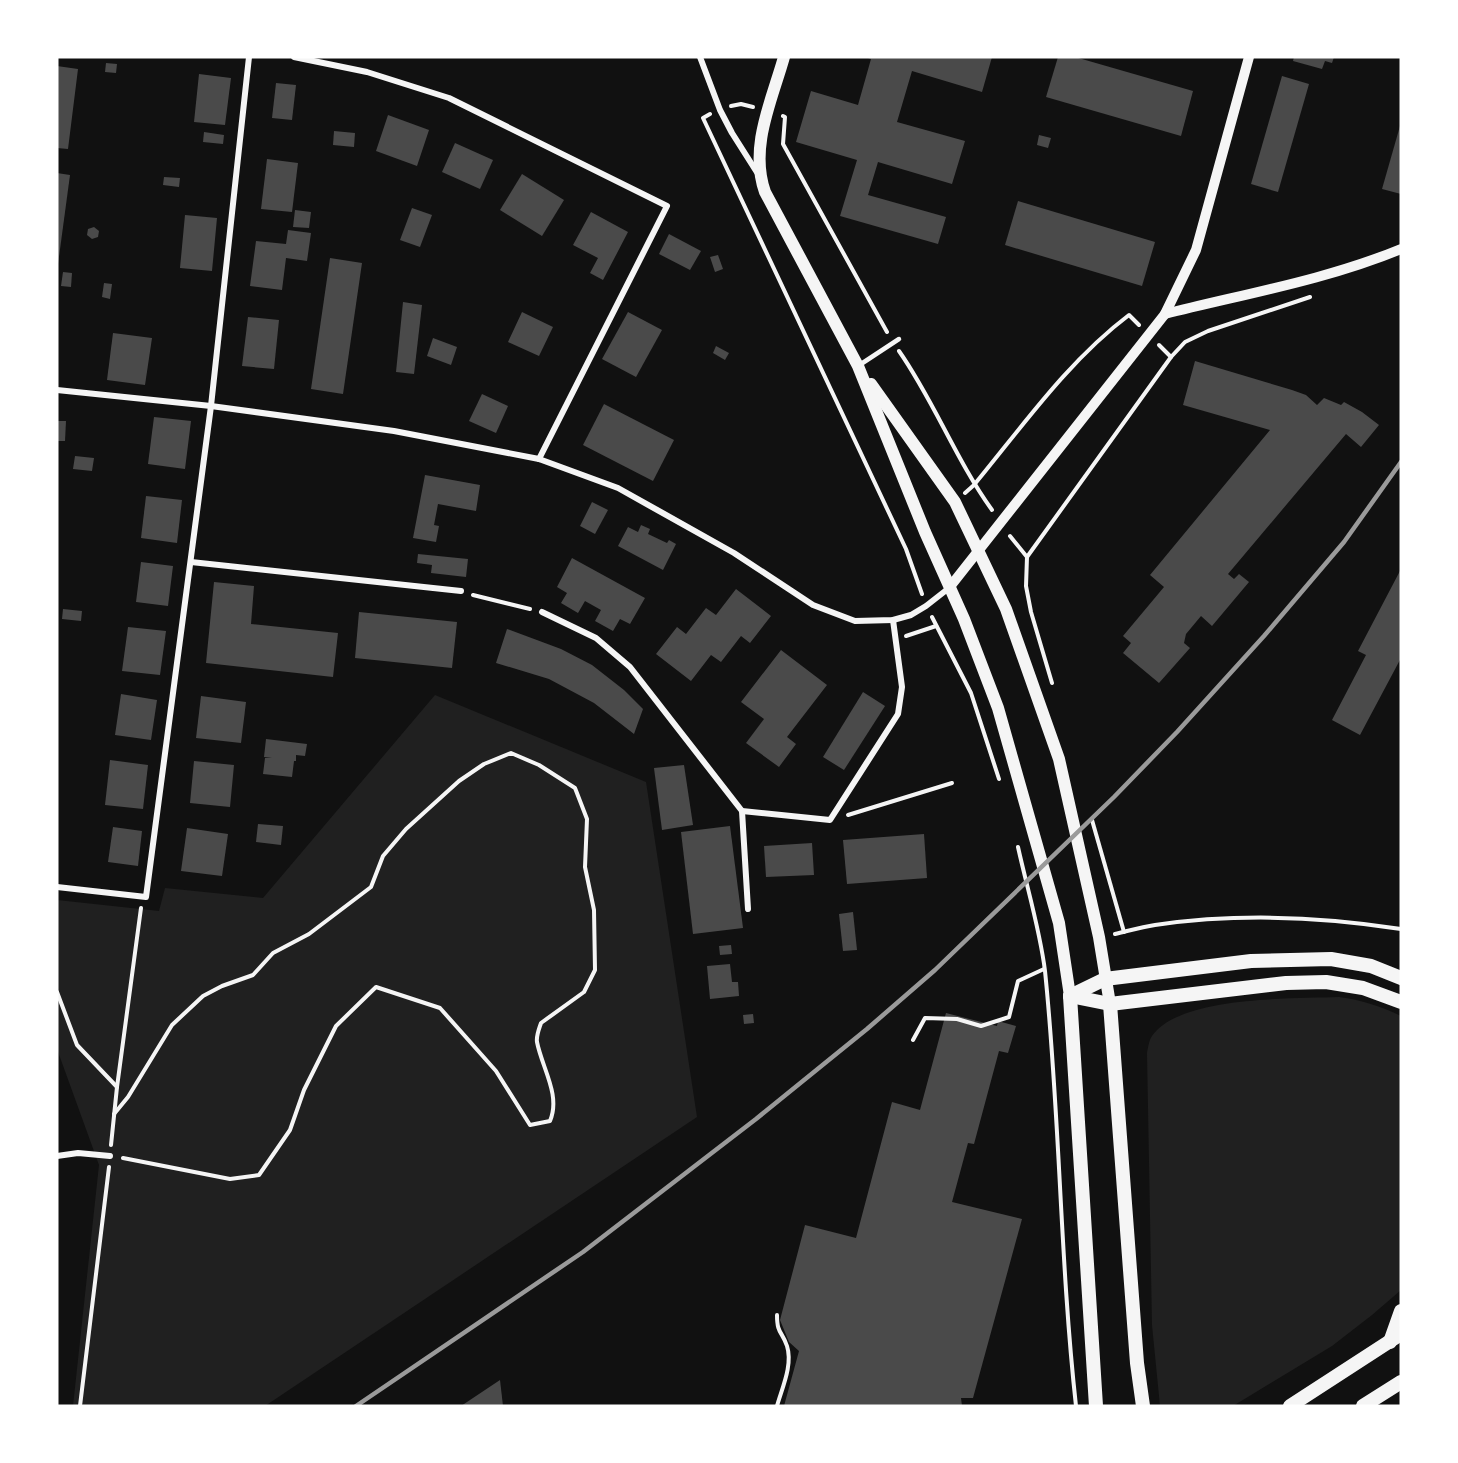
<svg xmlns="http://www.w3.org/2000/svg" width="1458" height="1463" font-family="'Noto Sans',sans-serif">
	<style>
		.green { fill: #202020 }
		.building { fill: #4a4a4a }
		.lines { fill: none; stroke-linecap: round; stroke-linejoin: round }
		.path { stroke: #f5f5f5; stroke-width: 4 }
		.service { stroke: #f5f5f5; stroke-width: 4.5 }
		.minor { stroke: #f5f5f5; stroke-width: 6 }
		.tertiary { stroke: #f5f5f5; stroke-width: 10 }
		.secondary { stroke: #f5f5f5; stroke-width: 12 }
		.trunk { stroke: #f5f5f5; stroke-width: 14 }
		.rail { stroke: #9a9a9a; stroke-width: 4.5 }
	</style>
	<rect width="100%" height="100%" fill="#111"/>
	<g class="green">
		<path d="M435 695 646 782 697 1117 265 1406H73L99 1165 57 1049V900L159 911 165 888 263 898Z"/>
		<path d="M1339 997C1361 1000 1381 1006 1401 1016V1290L1372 1315 1332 1346 1233 1406H1160L1152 1325 1147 1053C1148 1048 1149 1040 1152 1036 1181 995 1293 999 1339 997Z"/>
	</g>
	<g class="building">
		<path d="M865 57H992L982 92 912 71 897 122 965 141 952 184 878 162 868 195 946 217 938 244 840 216 857 160 796 142 811 91 858 105 871 59Z"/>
		<path d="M1058 57H1075L1193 91 1181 136 1046 97Z"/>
		<path d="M1294 57H1334L1332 63 1325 61 1322 69 1293 61Z"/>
		<path d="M106 63 117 64 116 73 105 72Z"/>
		<path d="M57 66 78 69 68 149 57 148Z"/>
		<path d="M199 74 231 78 225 125 194 122Z"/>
		<path d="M1282 76 1309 84 1278 192 1251 184Z"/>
		<path d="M276 83 296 85 292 120 272 118Z"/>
		<path d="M388 115 429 130 417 166 376 151Z"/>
		<path d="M1400 126H1401V194L1382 189Z"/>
		<path d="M334 131 355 133 354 147 333 145Z"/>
		<path d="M204 132 224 135 223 144 203 142Z"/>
		<path d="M1039 135 1051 138 1048 148 1037 145Z"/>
		<path d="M455 143 493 160 480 189 442 172Z"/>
		<path d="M267 159 298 163 292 212 261 209Z"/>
		<path d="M57 173 70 175 58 264H57Z"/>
		<path d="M522 174 564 200 542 236 500 210Z"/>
		<path d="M164 177 180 178 179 187 163 185Z"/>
		<path d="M1018 201 1155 242 1142 286 1005 245Z"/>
		<path d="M412 208 432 215 420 247 400 240Z"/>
		<path d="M295 210 311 212 309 228 293 227Z"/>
		<path d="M591 212 628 232 603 280 590 273 598 258 573 245Z"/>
		<path d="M185 215 217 218 212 271 180 268Z"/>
		<path d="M94 227 99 231 98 237 92 239 87 235 88 229Z"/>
		<path d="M288 230 311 233 307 261 286 258 282 290 250 286 256 241 286 244Z"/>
		<path d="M669 234 701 251 690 270 659 254Z"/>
		<path d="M718 255 723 269 715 272 710 257Z"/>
		<path d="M330 258 362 263 343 394 311 389Z"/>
		<path d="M63 272 72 273 71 287 61 286Z"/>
		<path d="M104 283 112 284 110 299 102 297Z"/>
		<path d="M403 302 422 305 414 374 396 372Z"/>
		<path d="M522 312 553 327 539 356 508 342Z"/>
		<path d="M628 312 662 330 636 377 602 359Z"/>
		<path d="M248 317 279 320 274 369 242 366Z"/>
		<path d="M113 333 152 338 145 385 107 380Z"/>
		<path d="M433 338 457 347 451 365 427 356Z"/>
		<path d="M716 346 729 353 725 360 713 353Z"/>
		<path d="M1195 361 1292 390 1306 395 1317 405 1324 398 1341 405 1344 402 1362 412 1379 425 1361 447 1346 434 1228 574 1234 579 1239 574 1249 582 1212 626 1201 616 1186 634 1184 643 1190 648 1159 683 1123 653 1131 643 1123 636 1164 587 1150 575 1270 430 1183 405Z"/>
		<path d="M482 394 508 406 496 433 469 421Z"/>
		<path d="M604 404 674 440 653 481 583 445Z"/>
		<path d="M154 417 191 421 185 469 148 464Z"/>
		<path d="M57 421H66L65 441H57Z"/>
		<path d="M75 456 94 458 92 471 73 469Z"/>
		<path d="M425 475 480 485 476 511 438 504 434 525 439 526 436 542 413 538Z"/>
		<path d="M146 496 182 500 177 543 141 538Z"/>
		<path d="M592 502 608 510 595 534 580 526Z"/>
		<path d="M641 525 650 529 648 534 667 543 669 540 676 544 663 570 618 546 628 527 638 532Z"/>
		<path d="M418 554 468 559 466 577 431 573 432 565 417 563Z"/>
		<path d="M572 558 645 598 630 624 620 619 613 631 595 621 601 610 585 601 578 613 561 603 567 593 557 587Z"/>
		<path d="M141 562 173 566 168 606 136 602Z"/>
		<path d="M1401 569V658L1360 735 1332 720 1366 655 1358 651Z"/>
		<path d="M214 582 254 586 251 624 338 633 333 677 206 663Z"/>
		<path d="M736 589 771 616 750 643 741 636 721 662 711 655 691 681 656 654 677 627 686 634 706 608 716 615Z"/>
		<path d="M63 609 82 611 81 621 62 619Z"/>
		<path d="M359 612 457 622 452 668 355 658Z"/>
		<path d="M128 627 166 631 160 675 122 671Z"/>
		<path d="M507 629 561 649 592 665 624 690 643 709 634 734 594 703 549 679 496 663Z"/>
		<path d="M781 650 827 685 787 737 796 744 779 767 746 743 764 719 741 702Z"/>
		<path d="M863 692 885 706 844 770 823 757Z"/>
		<path d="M121 694 157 700 151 740 115 735Z"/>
		<path d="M201 696 246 702 241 743 196 738Z"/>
		<path d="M266 739 307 744 305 756 296 755V761H294L292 777 263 774 265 758H272L264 757Z"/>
		<path d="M110 760 148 765 143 809 105 805Z"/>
		<path d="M194 761 234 765 230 807 190 803Z"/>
		<path d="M684 765 693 825 662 830 654 768Z"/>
		<path d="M258 824 283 826 281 845 256 842Z"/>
		<path d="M730 826 743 928 693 934 681 832Z"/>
		<path d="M113 827 142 831 138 866 108 862Z"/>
		<path d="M187 828 228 834 222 876 181 871Z"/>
		<path d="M924 834 927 878 847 884 843 840Z"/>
		<path d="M812 843 814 875 766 877 764 846Z"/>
		<path d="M853 912 857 950 843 951 839 914Z"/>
		<path d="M731 945 732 954 720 955 719 946Z"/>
		<path d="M730 964 732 982H738L739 996 710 999 707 966Z"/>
		<path d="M946 1013 997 1026 998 1021 1016 1026 1008 1053 999 1051 974 1144 968 1143 952 1202 1022 1219 973 1398H961L962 1406H784L799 1351 789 1342 780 1320 805 1225 856 1238 892 1102 920 1110Z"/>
		<path d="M753 1014 754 1023 744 1024 743 1015Z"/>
		<path d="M500 1380 503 1406H461Z"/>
	</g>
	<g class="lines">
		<g class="path">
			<path d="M731 106 741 104 753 107"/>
			<path d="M710 114 703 118 906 549 922 594"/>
			<path d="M783 116 785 117 783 144 887 332"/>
			<path d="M1159 345 1171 357"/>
			<path d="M899 351C934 401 956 460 992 510"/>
			<path d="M965 493 974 485C1022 427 1068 361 1129 315L1139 325"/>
			<path d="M1010 536 1027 557"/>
			<path d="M473 595 530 609"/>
			<path d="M932 617 971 693 999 779"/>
			<path d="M906 636 936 626"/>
			<path d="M1052 683 1031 612 1026 586 1027 557 1171 357 1185 342 1208 331 1310 297"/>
			<path d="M848 815 952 783"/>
			<path d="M1092 820 1124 932"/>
			<path d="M1018 847C1027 888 1040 930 1045 971 1060 1116 1060 1262 1076 1406"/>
			<path d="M1115 934C1128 931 1141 927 1155 925 1238 913 1318 916 1401 929"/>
			<path d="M57 992 77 1045 117 1087"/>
			<path d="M913 1040 925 1018 957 1019 981 1026 1009 1017 1018 981 1044 969"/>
			<path d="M114 1114 128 1097 172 1025 203 996 222 986 253 975 273 953 309 934 371 887 383 856 406 829 459 781 484 764 511 753 539 765 575 788 587 819 585 867 594 910 595 970 584 992 541 1023C539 1029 536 1036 537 1042 542 1068 561 1095 550 1121L530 1125 496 1071 440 1008 376 987 336 1026 304 1090 290 1130 259 1175 230 1179 123 1158"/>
			<path d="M111 1145 117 1087 141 908"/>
			<path d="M80 1406 109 1167"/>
			<path d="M777 1406C782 1388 793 1365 787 1346 782 1331 777 1334 777 1315"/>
		</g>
		<path class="service" d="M858 366 899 339"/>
		<g class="minor">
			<path d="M294 57 367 72 449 98 667 206 539 459"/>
			<path d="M700 57 720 110 732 133 758 174"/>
			<path d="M57 390 211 406 394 431 539 459 618 488 734 553 813 605 855 621 893 620 911 615 926 606 949 588"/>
			<path d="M191 562 461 591"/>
			<path d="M542 612 596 638 630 667 742 811 830 820 898 714 902 687 893 620"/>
			<path d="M742 811 748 909"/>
			<path d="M57 887 146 897 211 406 249 57"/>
			<path d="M57 1156 78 1153 110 1156"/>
		</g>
		<g class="tertiary">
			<path d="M1165 314C1244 294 1326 280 1401 249"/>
			<path d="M949 588 1165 314 1196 250 1249 57"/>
		</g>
		<g class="secondary">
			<path d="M784 57C772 100 749 147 765 192L858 366 925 532 964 619 998 708 1059 923 1070 996"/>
			<path d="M871 384 955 502 1006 609 1059 759 1099 937 1110 1004"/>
		</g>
		<g class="trunk">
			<path d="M1070 996 1096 1406"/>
			<path d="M1070 996 1105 979 1251 961 1331 959 1371 966 1401 978"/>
			<path d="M1070 996 1110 1004 1286 983 1326 982 1363 988 1401 1002"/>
			<path d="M1110 1004 1137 1363 1143 1406"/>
			<path d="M1390 1342 1401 1311"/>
			<path d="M1290 1406 1401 1334"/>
			<path d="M1363 1406 1401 1382"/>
		</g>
		<path class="rail" d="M356 1406 583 1252 756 1119 867 1029 935 970 1114 797 1177 732 1264 636 1344 542 1401 462"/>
	</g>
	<rect width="1458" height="1463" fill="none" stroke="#ffffff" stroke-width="117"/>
</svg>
